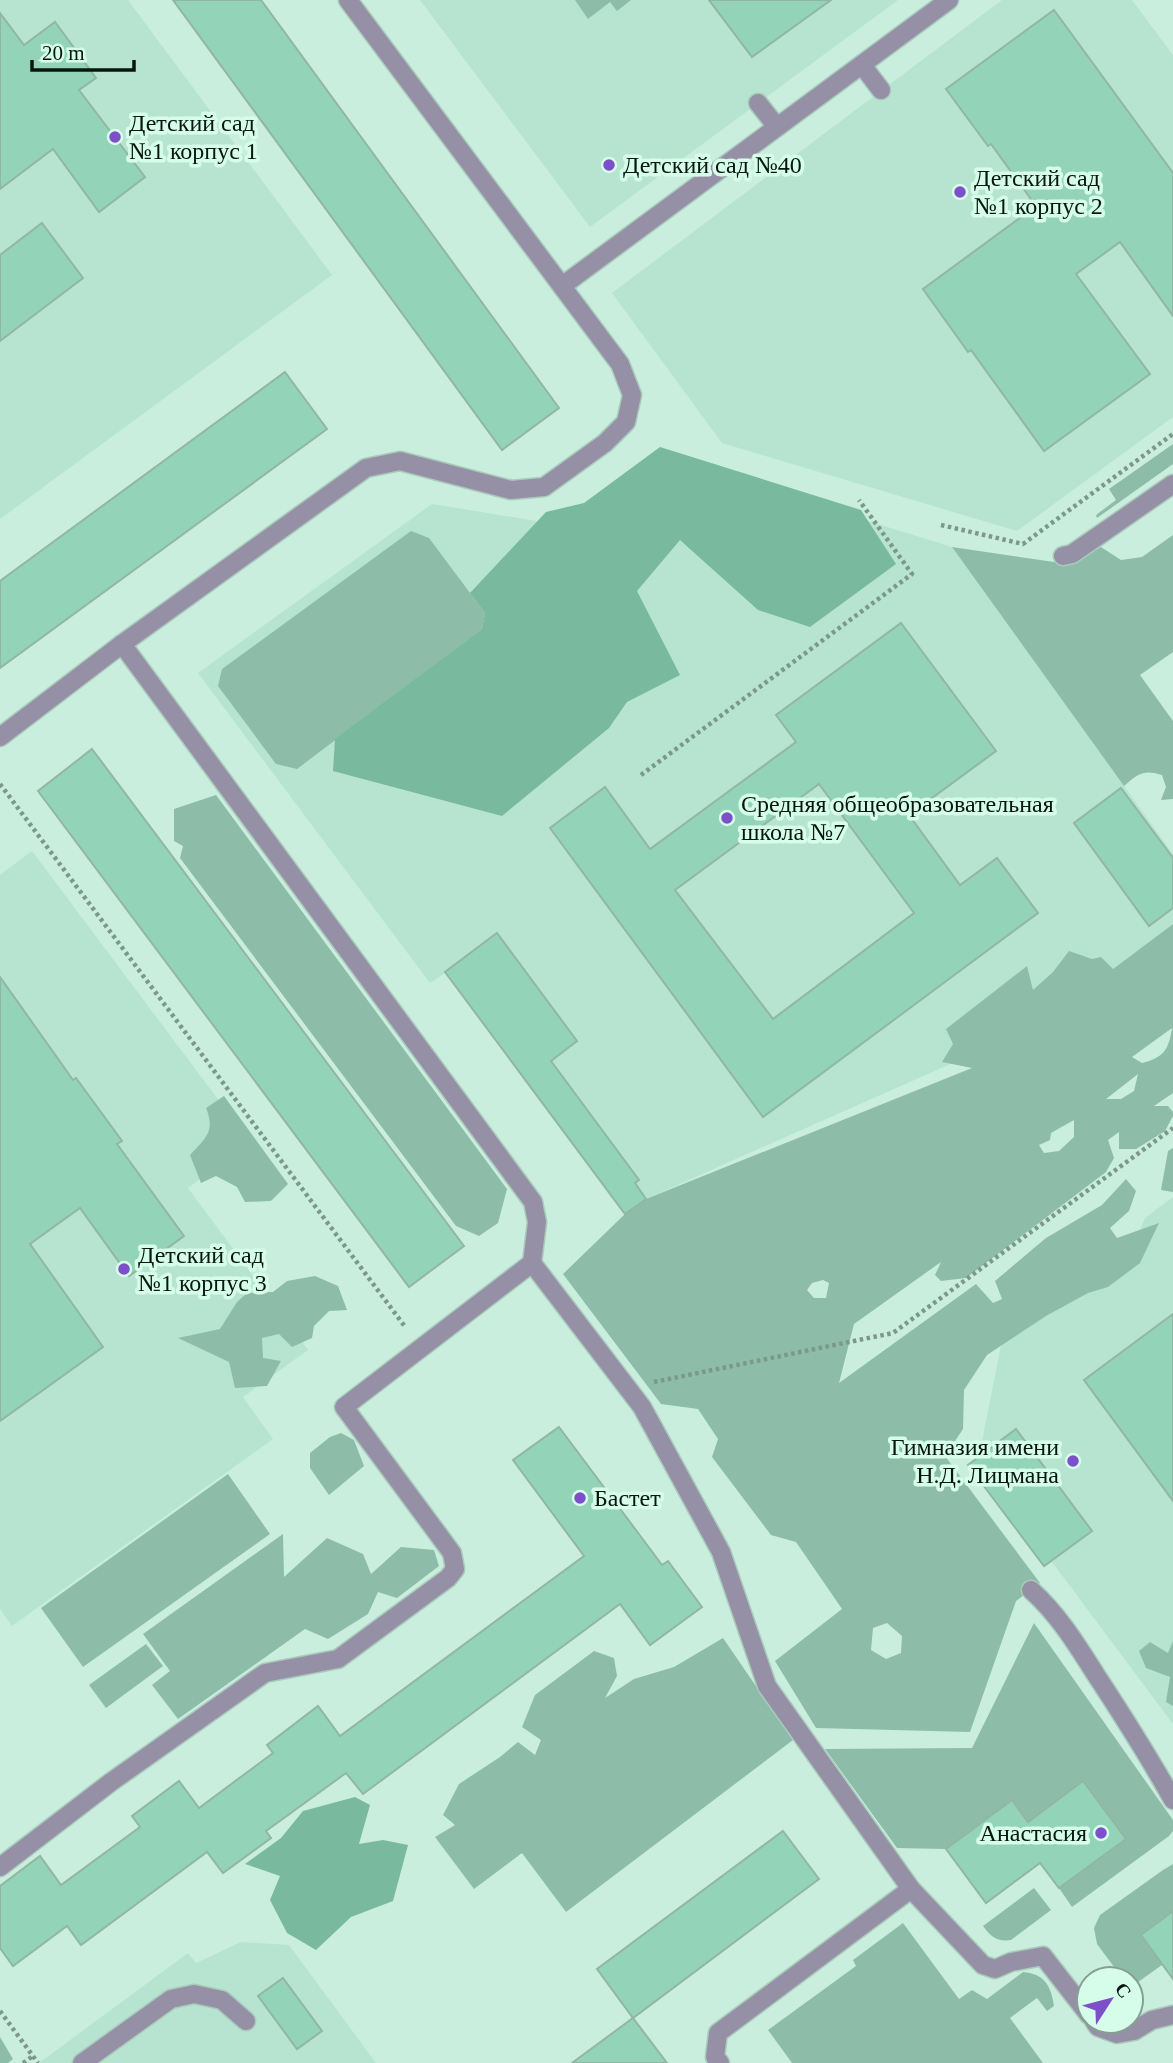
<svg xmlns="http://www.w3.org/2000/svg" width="1173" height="2063" font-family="'Times New Roman',serif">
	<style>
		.built { fill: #b6e4d0 }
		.green { fill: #8dbda8; fill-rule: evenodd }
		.forest { fill: #79b99e }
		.building { fill: #93d4b8; stroke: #92b6a6; stroke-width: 2; fill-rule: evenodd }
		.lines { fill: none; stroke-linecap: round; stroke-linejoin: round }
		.service-casing { stroke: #aacbbc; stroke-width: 21 }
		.path { stroke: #7c988b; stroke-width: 4.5; stroke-dasharray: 3.5 3.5; stroke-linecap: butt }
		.service { stroke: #9690a7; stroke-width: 18 }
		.poi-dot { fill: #7d50c9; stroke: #d6fcea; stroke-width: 2.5 }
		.labels { text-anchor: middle; stroke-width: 7; stroke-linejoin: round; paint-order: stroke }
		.poi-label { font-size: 24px; fill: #081610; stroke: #d6fcea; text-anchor: start }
	</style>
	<rect width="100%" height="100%" fill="#c9eedd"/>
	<g class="built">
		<path d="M0 0H128L332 275 0 519Z"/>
		<path d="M420 0H898L590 227Z"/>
		<path d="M1002 0H1132L1173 55V417L1017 531 722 443 612 293Z"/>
		<path d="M664 458 952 547 1173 854V924L1038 1025 646 1199 625 1214 445 973 430 983 198 673 432 504 574 527Z"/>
		<path d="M32 851 250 1142 188 1188 308 1350 243 1397 273 1439 12 1626 0 1609V875Z"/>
		<path d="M1173 1197V1724L1052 1562 1045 1567 968 1464 979 1457 1004 1330 1140 1230 1145 1218Z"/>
		<path d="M241 1942 289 1945 376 2063H39L188 1953 196 1963Z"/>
	</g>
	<g class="green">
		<path d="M575 0H631L617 11 610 2 588 19Z"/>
		<path d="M1173 444V464L1097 518 1096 515 1116 500 1109 489Z"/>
		<path d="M411 531 429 538 485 613 482 629 297 769 276 764 218 686 222 669Z"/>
		<path d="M1173 535V652L1140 675 1173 721V799L1161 800 1166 787 1162 775C1143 769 1138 774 1124 786L952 547 1068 564 1101 547 1121 560 1142 557Z"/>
		<path d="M216 795 507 1189 498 1223 479 1236 456 1226 180 858 183 846 174 841V809Z"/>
		<path d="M1173 924V1093L1154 1106H1168L1173 1112V1116L1165 1131 1136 1149H1119V1132L1108 1140 1114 1158 1106 1172 966 1278 941 1281 935 1275 941 1262 854 1324 839 1383 976 1284 993 1303 1002 1299 995 1281 1046 1238 1102 1205 1126 1179 1136 1191 1129 1211 1110 1228 1117 1238 1159 1223 1140 1263 1108 1287 1088 1293 1046 1316 987 1355 964 1390 963 1429 945 1456 1040 1583 1016 1601 970 1732 816 1728 775 1661 842 1609 796 1542 771 1535 712 1457 718 1439 698 1409 661 1404 563 1274 625 1214 646 1199 972 1068 942 1062 953 1044 946 1029 1027 966 1033 990 1053 972 1069 951 1092 959 1101 957 1113 969ZM1172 1028C1169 1050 1163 1058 1142 1063L1132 1057ZM1138 1074 1134 1091 1121 1099H1106ZM1074 1120V1137L1059 1151 1044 1153 1039 1145 1050 1140 1051 1133ZM823 1280 829 1283 826 1298H814L807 1290 812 1283ZM887 1623 902 1636 901 1653 886 1659 871 1650 873 1628Z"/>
		<path d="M224 1096 288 1184 271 1201 245 1202 237 1187 216 1176 201 1183 190 1155C205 1138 216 1132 206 1108Z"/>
		<path d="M1173 1148V1192L1161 1190 1168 1151Z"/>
		<path d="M315 1276 338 1286 347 1310 329 1311 314 1326 312 1338 292 1347 279 1334 262 1338 263 1358 281 1361 267 1386 235 1388 229 1362 178 1338 220 1329 237 1302 247 1293 273 1292 287 1281Z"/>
		<path d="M341 1433 354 1440 364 1466 329 1495 310 1468V1453L330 1437Z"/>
		<path d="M228 1474 270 1534 83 1667 41 1608Z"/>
		<path d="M283 1534 284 1577 327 1538 363 1554 371 1574 401 1547 434 1550 439 1566 397 1598 378 1592 368 1614 328 1639 305 1629 178 1719 152 1685 170 1671 143 1634Z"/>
		<path d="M1034 1623 1173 1820V1831L1169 1836 1072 1907 1059 1888 1126 1839 1083 1782 1028 1822 1012 1801 946 1849 897 1848 825 1749 972 1748Z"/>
		<path d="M723 1638 793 1740 566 1912 522 1853 474 1889 435 1837 455 1825 443 1815 459 1784 500 1757 518 1742 535 1755 541 1740 522 1727 535 1695 594 1651 614 1658 617 1676 605 1698 634 1679 674 1667Z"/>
		<path d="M1173 1641V1706L1166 1702 1170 1677 1146 1668 1139 1651 1150 1642 1168 1653Z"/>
		<path d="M146 1644 163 1666 106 1708 89 1685Z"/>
		<path d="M1173 1864V1957L1134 1985 1131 1984V1979H1123L1097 1944 1094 1928 1100 1915 1163 1870Z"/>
		<path d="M1034 1888 1051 1910 1011 1940C997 1942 991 1937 983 1926Z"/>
		<path d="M903 1923 959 1999 972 1990 987 1999 1023 1972C1045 1974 1051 1986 1054 2006L1047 2011 1037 1998 1010 2018 1043 2063H792L768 2030 856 1966 853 1960Z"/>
		<path d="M0 2037 13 2059 8 2063H0Z"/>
	</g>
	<g class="forest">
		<path d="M660 447 861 510 896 564 810 627 758 610 680 540 637 591 680 675 627 702 609 728 502 816 333 771 335 739 482 629 485 613 470 593 546 512 584 503Z"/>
		<path d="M355 1797 370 1805 359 1844 383 1840 408 1845 393 1901 351 1917 316 1950 287 1933 270 1900 280 1876 245 1864 281 1838 303 1811Z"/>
	</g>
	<g class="building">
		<path d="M173 0H261L559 408 502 450Z"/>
		<path d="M709 0H831L752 57Z"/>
		<path d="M1054 10 1173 173V316L1120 242 1076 274 1150 374 1044 451 971 350 968 352 923 289 1036 206 991 144 988 146 946 89Z"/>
		<path d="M0 13 24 45 55 22 96 78 79 90 145 177 99 212 53 149 0 189Z"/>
		<path d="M42 223 83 278 0 341V255Z"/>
		<path d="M285 372 327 429 0 668V581Z"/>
		<path d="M901 623 996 751 909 815 960 885 997 858 1038 913 763 1117 550 828 605 787 650 849 796 742 776 715ZM819 784 914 913 773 1019 675 890Z"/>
		<path d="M92 749 464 1246 409 1287 38 791Z"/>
		<path d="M1121 788 1173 858V908L1149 926 1074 823Z"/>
		<path d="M497 933 577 1041 551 1061 639 1180 635 1183 646 1199 625 1214 445 972Z"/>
		<path d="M0 977 73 1080 76 1078 122 1141 117 1144 184 1236 129 1276 80 1208 30 1244 103 1347 0 1421Z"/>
		<path d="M1173 1314V1501L1084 1380Z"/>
		<path d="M559 1427 662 1565 668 1561 702 1607 650 1645 620 1604 363 1794 346 1773 266 1831 271 1838 223 1873 207 1852 81 1945 67 1926 13 1966 0 1948V1886L40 1856 61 1885 140 1827 132 1816 179 1781 199 1808 273 1753 267 1745 318 1706 340 1736 584 1556 513 1460Z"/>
		<path d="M1016 1429 1092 1531 1044 1566 968 1465Z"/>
		<path d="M1083 1781 1126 1839 1059 1888 1040 1863 986 1903 946 1849 1012 1800 1028 1822Z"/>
		<path d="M783 1831 819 1879 633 2018 597 1969Z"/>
		<path d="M1173 1911V1979L1141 1935Z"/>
		<path d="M283 1978 322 2031 297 2049 258 1996Z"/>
		<path d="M633 2018 667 2063H572Z"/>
	</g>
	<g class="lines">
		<g class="service-casing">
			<g id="service">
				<path d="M862 65 881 90"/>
				<path d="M758 103 777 127"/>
				<path d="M562 286 949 0"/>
				<path d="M1063 556 1072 554 1173 484"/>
				<path d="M0 737 122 644 366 468 400 461 511 490 544 487 605 443 626 422 632 395 620 364 348 0"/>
				<path d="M532 1263 642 1407 721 1552 767 1686 911 1889 983 1965 995 1969 1011 1962 1043 1956 1089 2015"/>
				<path d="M1031 1590C1058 1614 1077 1645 1096 1675 1123 1716 1149 1757 1173 1800"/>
				<path d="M0 1867 111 1782 265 1673 338 1659 448 1578 455 1569 452 1553 344 1407 532 1263 537 1222 533 1202 122 644"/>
				<path d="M1094 2021 1098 2027 1117 2034 1134 2031 1152 2020 1173 2015"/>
				<path d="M82 2063 171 1999 194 1994 222 2000 246 2021"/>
				<path d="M720 2063 715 2057 718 2033 911 1889"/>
			</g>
		</g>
		<g class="path">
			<path d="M941 525 1023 544 1173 434"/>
			<path d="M641 775 912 574 859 500"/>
			<path d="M0 784 406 1328"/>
			<path d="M654 1382 893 1333 1173 1128"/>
			<path d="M0 2011 38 2063"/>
			<path d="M23 2063 33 2056"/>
		</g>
		<use href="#service" class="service"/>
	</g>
	<g class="poi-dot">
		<circle cx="115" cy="137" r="7"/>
		<circle cx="609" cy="165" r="7"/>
		<circle cx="960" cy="192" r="7"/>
		<circle cx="727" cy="818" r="7"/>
		<circle cx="124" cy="1269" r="7"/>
		<circle cx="1073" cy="1461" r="7"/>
		<circle cx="580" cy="1498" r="7"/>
		<circle cx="1101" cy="1833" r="7"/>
	</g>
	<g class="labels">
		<g class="poi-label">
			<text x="129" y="131">Детский сад<tspan x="129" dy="28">№1 корпус 1</tspan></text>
			<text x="623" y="173">Детский сад №40</text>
			<text x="974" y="186">Детский сад<tspan x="974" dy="28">№1 корпус 2</tspan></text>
			<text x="741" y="812">Средняя общеобразовательная<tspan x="741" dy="28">школа №7</tspan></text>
			<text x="138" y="1263">Детский сад<tspan x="138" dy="28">№1 корпус 3</tspan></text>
			<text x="1059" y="1455" text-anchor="end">Гимназия имени<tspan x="1059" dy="28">Н.Д. Лицмана</tspan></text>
			<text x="594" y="1506">Бастет</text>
			<text x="1087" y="1841" text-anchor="end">Анастасия</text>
		</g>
	</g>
	<g transform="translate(1110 2000) rotate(54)"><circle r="33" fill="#d6fcea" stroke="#84a093" stroke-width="2"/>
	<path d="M0-5L12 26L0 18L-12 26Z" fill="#7d50c9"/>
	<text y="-10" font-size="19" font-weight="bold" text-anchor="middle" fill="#081610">С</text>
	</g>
	<path d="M32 60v10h102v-10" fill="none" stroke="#081610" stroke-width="3.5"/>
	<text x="42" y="60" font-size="21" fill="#081610" stroke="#d6fcea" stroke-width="5" paint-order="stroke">20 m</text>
</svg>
